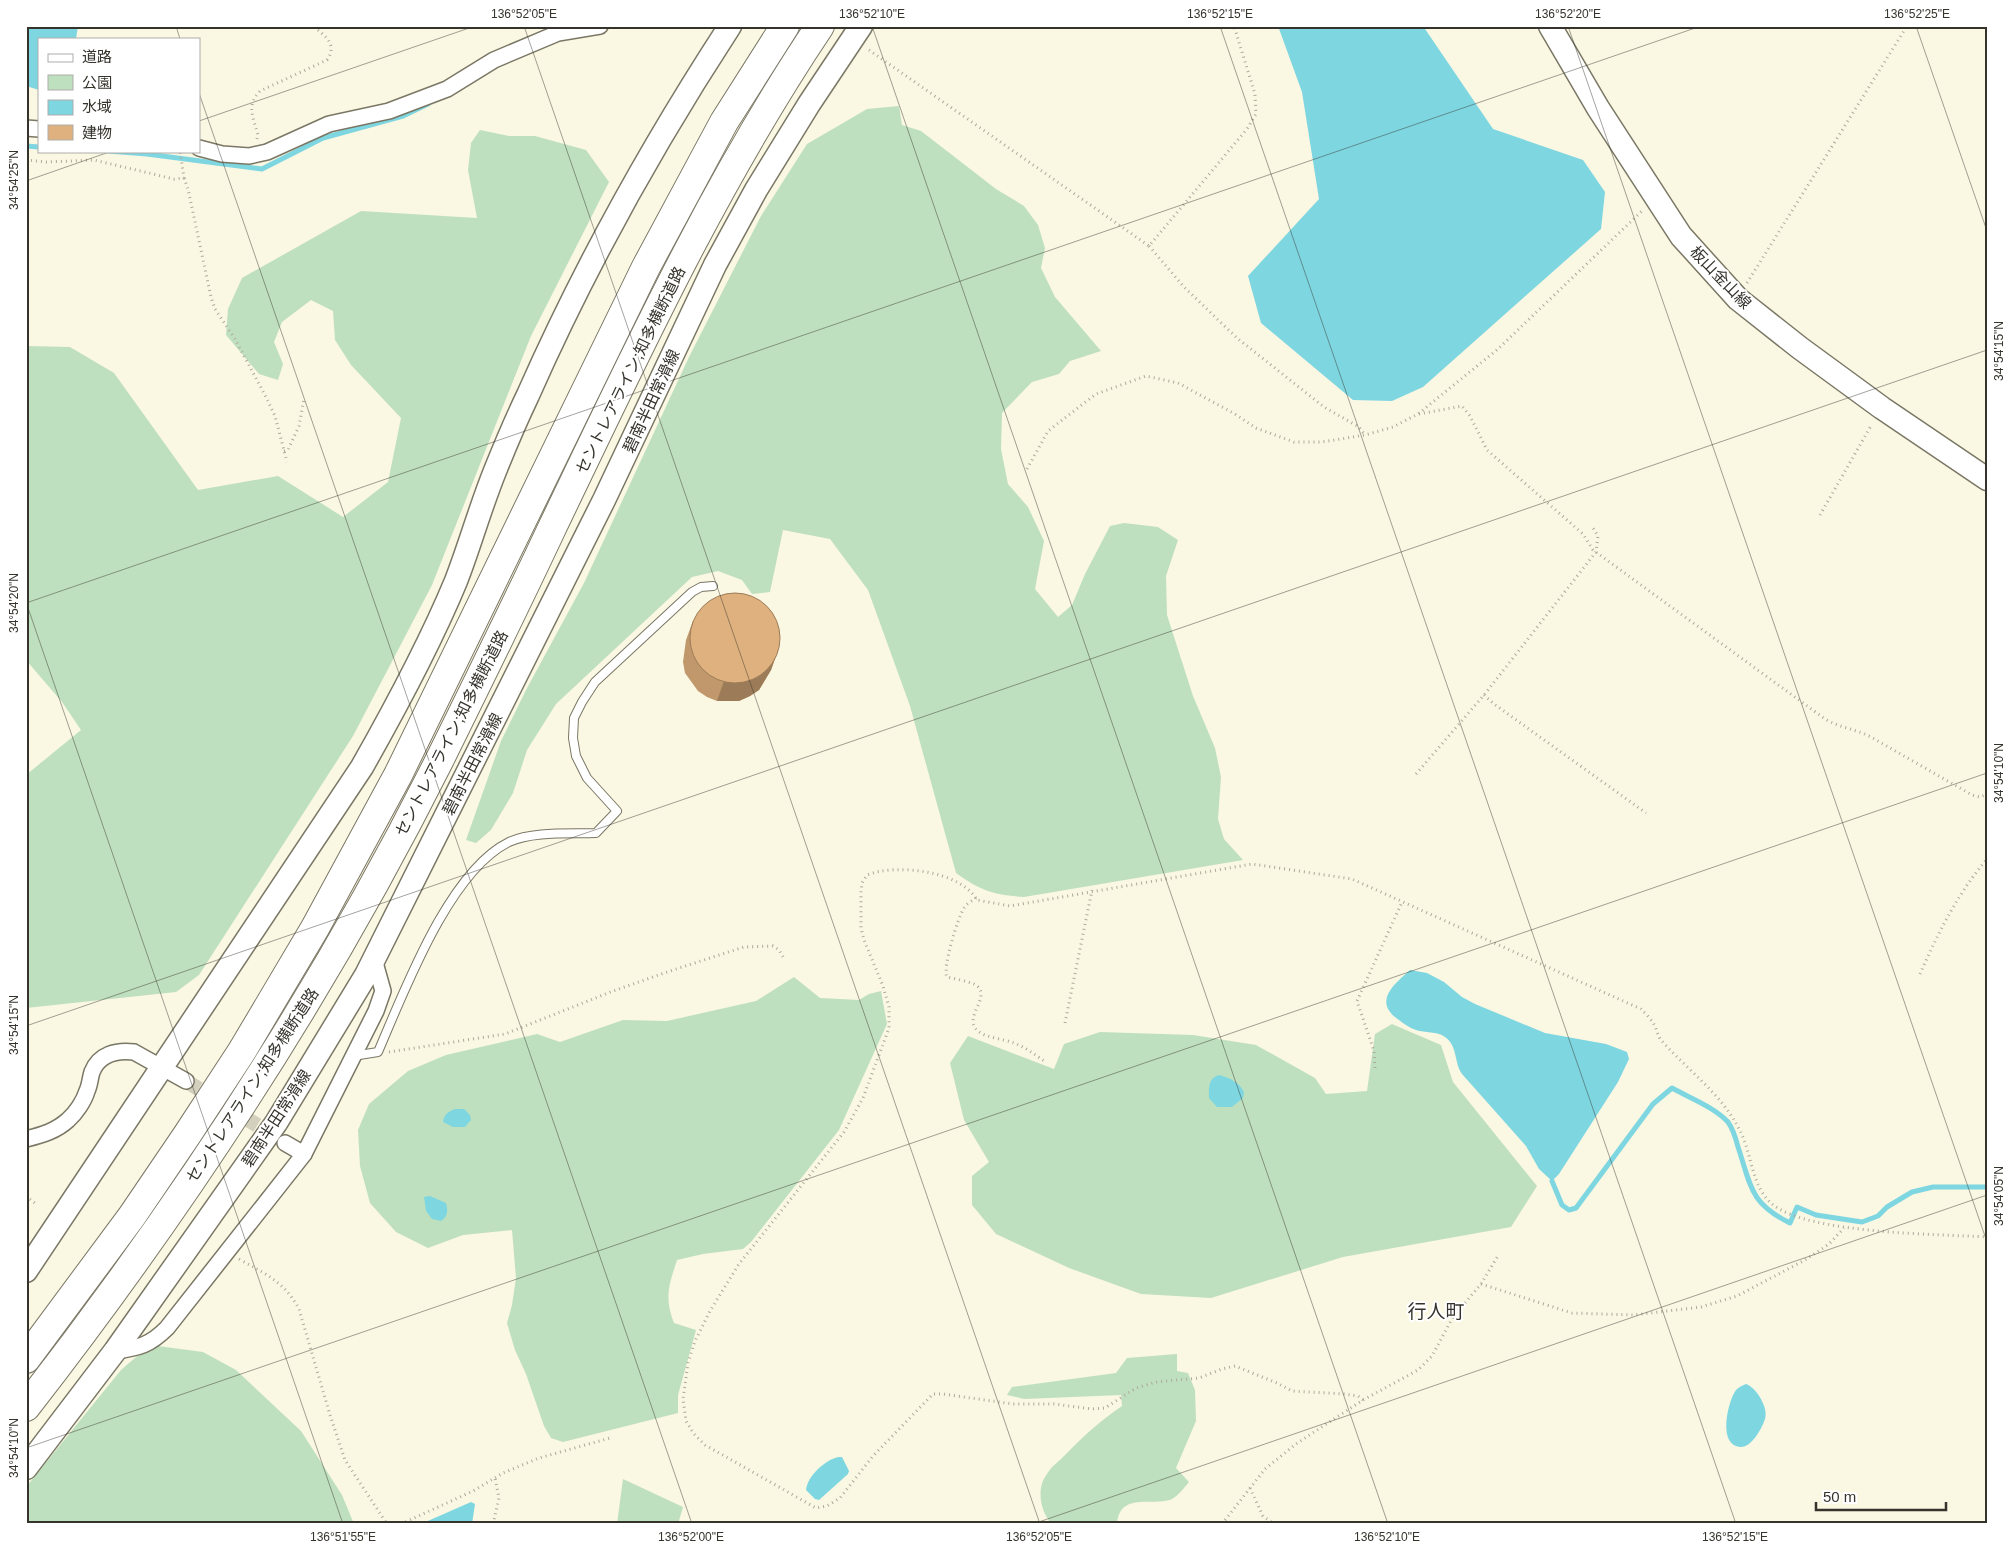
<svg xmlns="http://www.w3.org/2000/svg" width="2013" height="1550" font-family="Helvetica,'Noto Sans JP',sans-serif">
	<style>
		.green { fill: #bfe0be }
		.water { fill: #7ed6e1 }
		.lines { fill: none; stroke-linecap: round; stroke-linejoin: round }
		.stream { stroke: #7ed6e1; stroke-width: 5 }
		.street-tunnel { stroke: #d3d0be; stroke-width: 15; stroke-dasharray: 15 8; stroke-linecap: butt }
		.lane-casing { stroke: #7a7765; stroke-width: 10 }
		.street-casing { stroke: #7a7765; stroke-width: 18 }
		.secondary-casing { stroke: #7a7765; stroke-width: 25 }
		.highway-casing { stroke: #7a7765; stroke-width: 30 }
		.path { stroke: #adaa9c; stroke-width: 3; stroke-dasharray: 1 4; stroke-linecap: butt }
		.lane { stroke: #fff; stroke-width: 8 }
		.street { stroke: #fff; stroke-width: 15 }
		.secondary { stroke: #fff; stroke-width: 22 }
		.highway { stroke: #fff; stroke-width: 28 }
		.wall { fill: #c0986c }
		.shaded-wall { fill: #9c7c58 }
		.building { fill: #dfb17e; stroke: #9c7c58 }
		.ticks { fill: none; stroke: #35332c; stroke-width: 1; stroke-opacity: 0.45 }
		.labels { text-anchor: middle; stroke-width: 4; stroke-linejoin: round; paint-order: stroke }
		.street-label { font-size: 16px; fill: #35332c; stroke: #fff }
		.quarter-label { font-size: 19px; fill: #35332c; stroke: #fff }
		.neatline { fill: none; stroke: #35332c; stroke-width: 2 }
		.ticks-label { font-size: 12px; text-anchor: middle; fill: #35332c }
	</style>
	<rect width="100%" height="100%" fill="#faf7e3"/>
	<g class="green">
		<path d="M899 106 902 125 921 131 996 189 1024 206 1038 225 1045 248 1041 268 1055 297 1101 351 1070 361 1059 374 1032 382 1002 413 1001 449 1008 484 1028 507 1044 541 1035 589 1058 617 1072 605 1085 574 1110 526 1124 523 1158 527 1178 540 1166 576 1167 615 1193 696 1215 748 1221 777 1218 819 1224 839 1243 860 1024 897C994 895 981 891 956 873L910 706 868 590 830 539 783 530 770 592 752 594 742 580 718 571 692 577 556 704 527 750 513 793 491 830 476 843 466 840 501 741 526 690 584 583 689 357 761 216 807 144 867 109Z"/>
		<path d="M480 130 509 136H535L586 150 609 182 531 336 432 585 353 736 199 975 176 992 26 1008V775L81 730 62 702 26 660V346L70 347 114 373 198 490 278 476 343 517 388 482 401 418 351 365 335 340 333 311 311 300 282 322 274 342 283 364 278 380 259 374 226 335 228 309 242 278 361 211 477 218 468 170 471 143Z"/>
		<path d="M794 977 820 998 859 1000 869 994 881 991 887 1024 839 1130 751 1242 743 1249 703 1254 677 1260C669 1285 664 1297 674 1323L696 1330 678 1395V1413L563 1442 551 1438 544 1426 526 1374 515 1350 507 1323 512 1305 516 1278 512 1230 463 1235 428 1248 396 1232 370 1203 360 1166 358 1130 369 1104 408 1071 446 1055 537 1034 560 1042 623 1020 667 1021 756 1001Z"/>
		<path d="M1392 1024 1441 1045 1453 1082 1537 1186 1511 1227 1343 1257 1211 1298 1141 1294 1069 1268 996 1234 972 1205V1176L989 1162 964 1120 950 1063 968 1036 1054 1069 1064 1044 1100 1032 1193 1035 1256 1045 1315 1078 1326 1094 1367 1091 1375 1034Z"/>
		<path d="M150 1345 203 1352 236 1370 301 1431 342 1495 354 1524H26V1487L121 1370Z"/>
		<path d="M1177 1354V1371L1188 1373 1195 1390 1196 1421 1176 1468 1189 1482C1185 1487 1178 1496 1172 1499 1153 1507 1120 1491 1117 1524H1052C1040 1512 1036 1488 1047 1474 1051 1467 1058 1462 1063 1457 1083 1437 1098 1422 1122 1406L1121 1395 1024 1399 1007 1395 1012 1387 1116 1373 1127 1358Z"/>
		<path d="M623 1479 683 1507 678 1524H617Z"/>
	</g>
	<g class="water">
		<path d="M26 26H78L76 39H39V90L26 86Z"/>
		<path d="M1278 26H1423L1493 129 1583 160 1605 192 1601 229 1423 387 1392 401 1353 400 1261 323 1248 276 1319 199 1302 92Z"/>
		<path d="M1410 970 1427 973 1444 982 1462 997 1475 1004 1545 1033 1606 1044 1627 1052 1629 1059 1618 1082 1559 1174 1552 1181 1539 1169 1526 1146 1462 1074C1454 1063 1458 1046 1445 1037 1437 1031 1425 1033 1416 1030 1410 1028 1404 1024 1399 1020 1373 1002 1392 986 1410 970Z"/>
		<path d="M1219 1075C1230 1078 1239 1082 1244 1092L1243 1098 1232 1107H1217L1209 1098C1209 1088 1208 1078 1219 1075Z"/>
		<path d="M455 1109H464L470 1115 471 1120 465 1127H453L443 1122C444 1114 448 1112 455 1109Z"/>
		<path d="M430 1196 446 1203C448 1211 448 1216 441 1221L432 1219 426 1211 424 1197Z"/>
		<path d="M1746 1384C1756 1387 1769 1408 1765 1419 1762 1428 1752 1447 1741 1447 1717 1446 1728 1401 1736 1390 1739 1387 1743 1385 1746 1384Z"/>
		<path d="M839 1457H842L849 1471 848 1474 819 1500 815 1499 806 1490C807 1476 826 1459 839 1457Z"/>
		<path d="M471 1502 475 1504 472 1524H421Z"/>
	</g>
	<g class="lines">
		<g class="stream">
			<path d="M26 146 39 147"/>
			<path d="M108 151 147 154 262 169 323 138 403 116 428 104"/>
			<path d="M1552 1181 1562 1205 1569 1210 1576 1208 1653 1104 1672 1088C1690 1098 1714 1107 1728 1122 1733 1129 1736 1139 1738 1147 1751 1185 1749 1203 1790 1223L1797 1207 1816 1215 1862 1222 1878 1216 1887 1207 1912 1192 1933 1187H1987"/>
		</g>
		<path class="street-tunnel" d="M186 1081 276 1137"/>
		<g class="lane-casing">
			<path id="lane" d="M353 1056 378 1052C404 992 449 871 509 842 532 831 571 834 596 833L617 811 587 778 576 756 573 738 574 718 582 702 595 682 692 592 701 587 713 586"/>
		</g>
		<g class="street-casing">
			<g id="street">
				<path d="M26 128 39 129"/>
				<path d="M199 148 222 154 249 156 267 152 329 124 389 111 447 89 494 60 558 33 600 26"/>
				<path d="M26 1139C42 1135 56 1131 68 1120 76 1113 84 1101 87 1091 90 1085 90 1078 92 1072 99 1054 116 1050 134 1052L186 1081"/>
				<path d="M285 1143 304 1154"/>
				<path d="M115 1351C139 1348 150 1345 167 1328L304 1154 376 1011 383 991 374 959"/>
			</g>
		</g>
		<g class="secondary-casing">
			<g id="secondary">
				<path d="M1550 26 1598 108 1681 236 1738 299 1800 348 1882 408 1987 479"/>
				<path d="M26 1271 362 767C396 707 429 646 456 581 470 545 480 508 495 471 505 446 516 420 528 395 585 266 653 144 730 26"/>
				<path d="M26 1468 115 1351 276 1123 366 975 604 500 715 265 756 190 809 104 861 26"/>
			</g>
		</g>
		<g class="highway-casing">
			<g id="highway">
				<path d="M26 1359 132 1216 187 1135 242 1051 315 928 398 775 646 267 724 122 785 26"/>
				<path d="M26 1407C184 1204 325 989 440 759 478 682 516 605 552 528 634 357 714 184 820 26"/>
			</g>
		</g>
		<g class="path">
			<path d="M869 50 1149 246 1247 129 1256 114 1255 94 1234 26"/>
			<path d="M257 139 258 135C253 117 246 105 260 91L327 60C338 44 325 36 313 26"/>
			<path d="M26 160 46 162 94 160 174 179 184 178 180 151"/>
			<path d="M184 178 188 189 211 297 215 309 235 339 266 397 275 416 287 462"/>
			<path d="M1149 246 1184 287 1237 338 1324 407 1359 427 1365 435"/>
			<path d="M1747 283 1907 26"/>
			<path d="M1419 414 1462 406 1470 416 1487 450 1583 534 1593 550 1825 719C1840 728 1856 729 1871 737L1972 795 1980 797 1987 794"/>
			<path d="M284 451 288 450 299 426 304 399"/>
			<path d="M1027 469 1048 431 1096 394 1146 376 1178 383 1235 414 1256 428 1294 442H1322L1365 435 1393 427 1418 414 1498 349 1643 210"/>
			<path d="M1820 515 1872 424"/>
			<path d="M1484 695 1494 704 1646 813"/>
			<path d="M1416 774 1484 695 1596 552 1598 536 1593 528"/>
			<path d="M976 898C972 901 966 904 964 908 958 917 942 969 947 977 956 979 966 981 974 984 995 995 961 1017 978 1031 986 1038 1004 1039 1014 1043 1025 1047 1034 1054 1044 1061"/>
			<path d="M1920 974C1938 933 1958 893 1987 859"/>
			<path d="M1065 1023 1092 890"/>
			<path d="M389 1052 505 1034 613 991 673 970 744 947 773 946 779 950 785 960"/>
			<path d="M1375 1068 1374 1051 1357 1001 1402 902"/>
			<path d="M26 1196 36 1204"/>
			<path d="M239 1259C265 1274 284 1281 299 1309L330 1415 345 1460 387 1524"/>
			<path d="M1481 1284 1572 1313 1633 1315 1701 1307 1737 1296 1805 1260 1829 1244 1844 1228"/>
			<path d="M1363 1400 1358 1396 1345 1394 1292 1391 1277 1383 1235 1366 1222 1369 1199 1378 1156 1382 1136 1388 1105 1408 1092 1409 1054 1404H1013L943 1394H933L873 1456 840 1498 827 1506 816 1508 705 1445 694 1434 686 1421 683 1399 688 1363 695 1341 710 1311 739 1264 844 1132 863 1098 889 1028V1007L883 986 864 940 861 928V892L862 883 867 875C896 863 961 871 977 900L1010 906 1252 864 1352 879 1641 1009C1645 1013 1650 1018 1653 1023 1657 1028 1657 1035 1661 1040 1689 1072 1724 1095 1742 1135 1752 1157 1752 1187 1772 1204 1808 1234 1937 1234 1987 1237"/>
			<path d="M1250 1488 1263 1516 1274 1524"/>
			<path d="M401 1524 473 1491 503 1473 539 1458 610 1438"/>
			<path d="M493 1524 499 1498 495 1478"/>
			<path d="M1222 1524 1265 1469 1296 1444 1363 1400 1418 1370 1432 1356 1453 1317 1481 1284 1499 1254"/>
		</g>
		<use href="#lane" class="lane"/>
		<use href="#street" class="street"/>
		<use href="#secondary" class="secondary"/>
		<use href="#highway" class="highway"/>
	</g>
	<path class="wall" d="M693 621 778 650 771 670 759 690 750 696 739 701H717L707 697 698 691 685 673 683 662 686 640Z"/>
	<path class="shaded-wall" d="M778 650 771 670 759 690 750 696 739 701H717L724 681Z"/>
	<circle class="building" cx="735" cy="638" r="45"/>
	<path class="ticks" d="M176 26 180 39M524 26 1040 1524M872 26 1388 1524M1220 26 1736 1524M1568 26 1987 1242M1916 26 1987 231M199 93 692 1524M199 121 475 26M26 181 112 151M26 602 343 1524M26 603 1701 26M26 1026 1987 350M26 1448 1987 773M1033 1524 1987 1195"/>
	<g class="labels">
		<g class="street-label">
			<text transform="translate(1721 277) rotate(46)" y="6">板山金山線</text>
			<text transform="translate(630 370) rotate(-64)" y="6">セントレアライン;知多横断道路</text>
			<text transform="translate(651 401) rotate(-65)" y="6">碧南半田常滑線</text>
			<text transform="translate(451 733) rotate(-63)" y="6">セントレアライン;知多横断道路</text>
			<text transform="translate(472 764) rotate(-63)" y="6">碧南半田常滑線</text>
			<text transform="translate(252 1085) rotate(-57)" y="6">セントレアライン;知多横断道路</text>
			<text transform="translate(276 1118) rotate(-57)" y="6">碧南半田常滑線</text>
		</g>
		<g class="quarter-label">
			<text x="1436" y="1318">行人町</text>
		</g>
	</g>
	<rect width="2013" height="1550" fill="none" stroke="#ffffff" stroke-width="55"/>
	<rect x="38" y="38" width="162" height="115" fill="#ffffff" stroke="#aeadab"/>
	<rect x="48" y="54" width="25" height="8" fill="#ffffff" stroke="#aeadab"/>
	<text x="82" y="62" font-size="15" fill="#35332c">道路</text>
	<rect x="48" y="75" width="25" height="15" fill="#bfe0be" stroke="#aeadab"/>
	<text x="82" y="88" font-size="15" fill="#35332c">公園</text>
	<rect x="48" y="100" width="25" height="15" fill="#7ed6e1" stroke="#aeadab"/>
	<text x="82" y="112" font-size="15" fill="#35332c">水域</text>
	<rect x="48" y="125" width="25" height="15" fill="#dfb17e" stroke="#aeadab"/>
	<text x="82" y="138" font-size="15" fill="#35332c">建物</text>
	<path d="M1816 1502v8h130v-8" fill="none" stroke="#35332c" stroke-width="2.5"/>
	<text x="1823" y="1502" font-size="15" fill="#35332c" stroke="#ffffff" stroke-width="4" paint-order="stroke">50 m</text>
	<rect x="28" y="28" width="1958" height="1494" class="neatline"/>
	<g class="ticks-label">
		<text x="524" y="18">136°52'05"E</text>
		<text x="872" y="18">136°52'10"E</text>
		<text x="1220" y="18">136°52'15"E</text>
		<text x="1568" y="18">136°52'20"E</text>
		<text x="1917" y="18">136°52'25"E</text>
		<text transform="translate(14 180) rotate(-90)" y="4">34°54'25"N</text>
		<text transform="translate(1999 351) rotate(-90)" y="4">34°54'15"N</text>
		<text transform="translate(14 603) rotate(-90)" y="4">34°54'20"N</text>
		<text transform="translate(1999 773) rotate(-90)" y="4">34°54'10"N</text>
		<text transform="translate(14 1025) rotate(-90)" y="4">34°54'15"N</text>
		<text transform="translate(1999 1196) rotate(-90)" y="4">34°54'05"N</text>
		<text transform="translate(14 1448) rotate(-90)" y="4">34°54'10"N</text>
		<text x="343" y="1541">136°51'55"E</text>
		<text x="691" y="1541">136°52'00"E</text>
		<text x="1039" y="1541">136°52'05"E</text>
		<text x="1387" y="1541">136°52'10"E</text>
		<text x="1735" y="1541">136°52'15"E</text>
	</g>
</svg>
